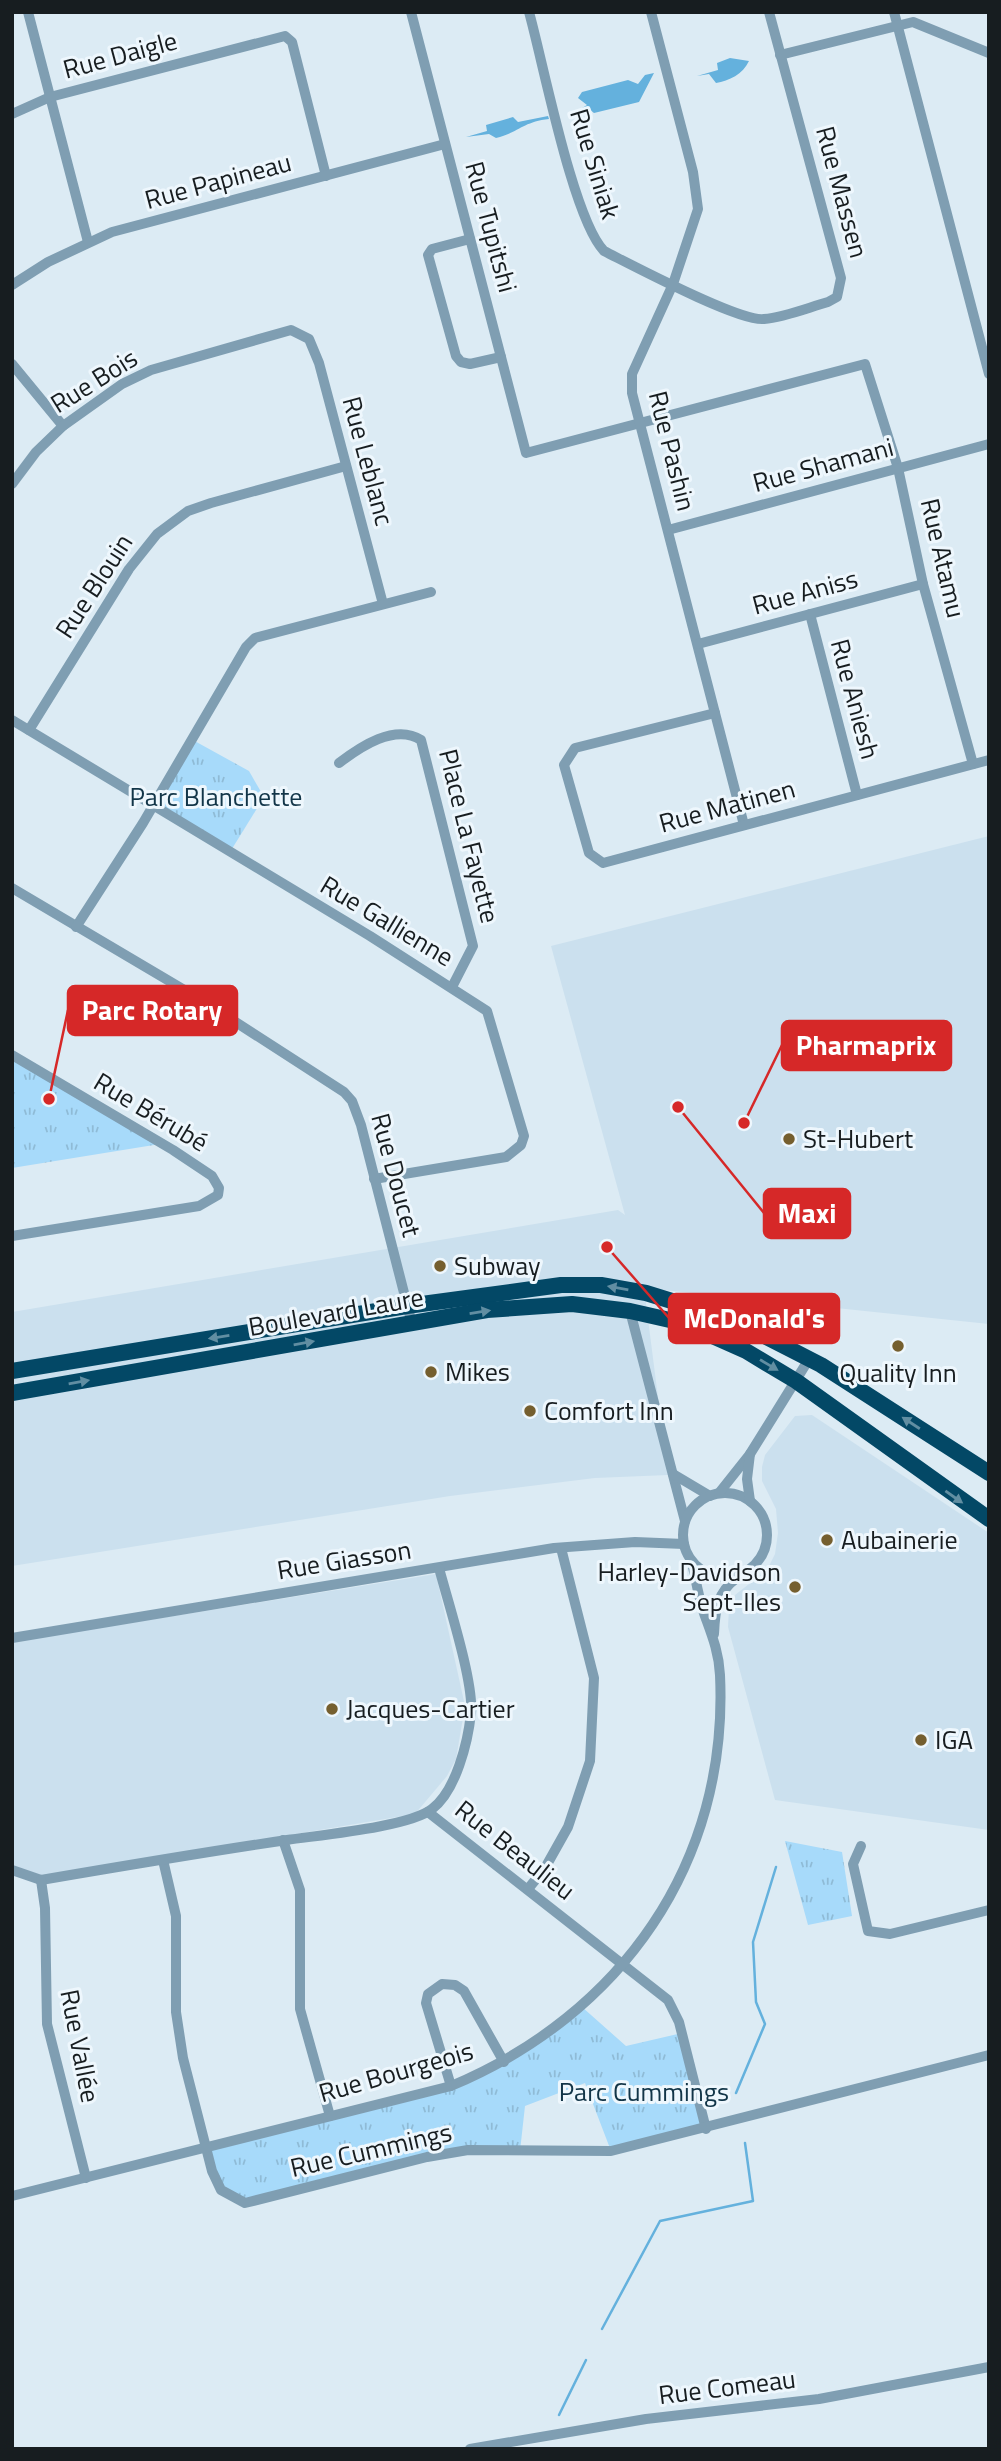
<svg xmlns="http://www.w3.org/2000/svg" width="1001" height="2461" font-family="'Titillium Web',sans-serif">
	<style>
		.built { fill: #cbe0ee }
		.grass { fill: url(#grass-tufts) }
		.water { fill: #64b1dd }
		.lines { fill: none; stroke-linecap: round; stroke-linejoin: round }
		.stream { stroke: #64b1dd; stroke-width: 2.5 }
		.minor { stroke: #7f9eb2; stroke-width: 10 }
		.highway { stroke: #034866; stroke-width: 16 }
		.oneway { fill: #618ea2 }
		.poi-dot { fill: #755f2f; stroke: #eef7fd; stroke-width: 2.5 }
		.labels { text-anchor: middle; stroke-width: 6; stroke-linejoin: round; paint-order: stroke }
		.street-label { font-size: 26px; fill: #171d20; stroke: #eef7fd }
		.park-label { font-size: 26px; fill: #123548; stroke: #eef7fd }
		.poi-label { font-size: 26px; fill: #171d20; stroke: #eef7fd; text-anchor: start }
		.leader { fill: none; stroke: #d62828; stroke-width: 2.5 }
		.callout-dot { fill: #d62828; stroke: #eef7fd; stroke-width: 2.5 }
		.callout { fill: #d62828; stroke: #d62828; stroke-width: 2.5 }
		.callout-label { font-size: 28px; text-anchor: middle; font-weight: bold; fill: #fff }
	</style>
	<defs>
		<pattern id="grass-tufts" width="24" height="20" patternUnits="userSpaceOnUse" patternTransform="scale(1.75)"><rect width="24" height="20" fill="#a7dafa"/><path d="M3 7l-1-3M5 7V3M7 7l1-3M15 17l-1-3M17 17v-4M19 17l1-3" fill="none" stroke="#8fbbd6"/></pattern>
	</defs>
	<rect width="100%" height="100%" fill="#dcebf4"/>
	<g class="built">
		<path d="M989 836V1324L644 1288 668 1475 595 1478 450 1496 12 1566V1312L618 1210 625 1215 551 946Z"/>
		<path d="M812 1415 989 1533V1830L775 1800 728 1627 729 1608 735 1595 767 1570 775 1554 778 1533 776 1509 762 1481V1467L765 1455 795 1416Z"/>
		<path d="M436 1574 465 1706 456 1759 447 1776 415 1814 44 1876 12 1866V1642Z"/>
	</g>
	<g class="grass">
		<path d="M191 739 249 771 264 797 230 852 151 802Z"/>
		<path d="M12 1055 160 1144 12 1168Z"/>
		<path d="M785 1841 842 1852 852 1916 808 1925Z"/>
		<path d="M582 2007 626 2046 682 2033 706 2129 611 2151 585 2083 525 2106 520 2151 468 2150 257 2200 227 2196 207 2147 478 2075Z"/>
	</g>
	<g class="water">
		<path d="M730 58 749 61C743 74 729 81 716 83L709 74 697 76 718 70 717 63Z"/>
		<path d="M654 73 639 102 594 113 588 108 579 110 587 105 578 98 582 92 628 80 638 84 645 75Z"/>
		<path d="M548 116 549 119C522 122 518 133 496 138L489 134 466 137 487 131 486 125 513 117 518 122Z"/>
	</g>
	<g class="lines">
		<g class="stream">
			<path d="M736 2093 765 2024 756 2002 753 1942 776 1867"/>
			<path d="M602 2329 660 2221 753 2201 745 2143"/>
			<path d="M559 2415 586 2360"/>
		</g>
		<g class="minor">
			<path d="M28 12 88 242"/>
			<path d="M411 12 526 453 865 364 898 468 923 584 973 764"/>
			<path d="M529 12C543 62 573 219 604 251 632 265 739 322 764 319 785 317 807 308 828 302L837 297 841 278 769 12"/>
			<path d="M651 12 693 172 698 209 673 284 632 374V393L744 825"/>
			<path d="M894 12 989 374"/>
			<path d="M780 55 913 22 989 53"/>
			<path d="M12 114 50 97 285 36 292 42 326 176"/>
			<path d="M470 239 432 249 428 255 456 356 461 362 470 364 501 357"/>
			<path d="M12 285 48 262 112 232 445 144"/>
			<path d="M12 364 63 426"/>
			<path d="M12 484 36 452 63 426 122 384 151 370 291 330 309 339 319 363 383 604"/>
			<path d="M668 530 989 444"/>
			<path d="M810 614 857 795"/>
			<path d="M698 644 923 584"/>
			<path d="M715 713 575 748 564 765 589 853 603 863 989 760"/>
			<path d="M12 720 370 936 487 1011 524 1136 521 1145 506 1157 374 1179"/>
			<path d="M29 730 129 569 157 534 188 511 211 503 346 466"/>
			<path d="M339 763C360 747 395 723 421 740L473 946 452 987"/>
			<path d="M12 888 203 1001 344 1092 352 1101 361 1125 412 1324"/>
			<path d="M76 927 143 823 246 647 255 638 431 592"/>
			<path d="M12 1055 173 1150 212 1176 219 1188 218 1195 199 1206 12 1236"/>
			<path d="M630 1311 685 1521"/>
			<path d="M673 1474 710 1496"/>
			<circle cx="725" cy="1535" r="42"/>
			<path d="M719 1493 750 1454 809 1359"/>
			<path d="M750 1501 747 1479 750 1454"/>
			<path d="M714 1634C715 1610 717 1592 737 1578"/>
			<path d="M12 1638 554 1548 635 1542 684 1544"/>
			<path d="M428 1812 668 2000 679 2022 706 2129"/>
			<path d="M283 1840 300 1890V2009L330 2116"/>
			<path d="M861 1846 853 1864 868 1931 890 1934 989 1910"/>
			<path d="M163 1860 176 1916V2012L183 2058 212 2171 221 2190 245 2203 427 2157 468 2150 611 2151 989 2055"/>
			<path d="M12 1870 41 1880C123 1866 205 1852 287 1840 320 1835 409 1827 432 1809 456 1791 468 1742 471 1713 474 1682 448 1602 439 1568"/>
			<path d="M41 1880 45 1908 47 2024 86 2178"/>
			<path d="M528 1889 545 1868 568 1827 590 1761 594 1678 561 1548"/>
			<path d="M451 2086 426 2003 428 1994 442 1984 455 1985 464 1991 504 2062"/>
			<path d="M12 2196 451 2086C621 2015 729 1863 720 1675 719 1654 713 1638 706 1619 699 1601 696 1581 692 1562"/>
			<path d="M470 2449 646 2419 819 2399 989 2367"/>
		</g>
		<g class="highway">
			<path d="M12 1371 407 1306 561 1285H601L646 1293 733 1320 821 1365 989 1473"/>
			<path d="M12 1393 487 1310 572 1304 630 1311 683 1323 746 1351 796 1381 989 1519"/>
		</g>
	</g>
	<defs><path id="oneway-solid" d="M-6-.8H1V-3.2L6.5 0L1 3.2V.8H-6Z" transform="scale(1.75)"/></defs>
	<g class="oneway">
		<use href="#oneway-solid" transform="translate(618 1288) rotate(-170)"/>
		<use href="#oneway-solid" transform="translate(480 1312) rotate(-9)"/>
		<use href="#oneway-solid" transform="translate(219 1337) rotate(171)"/>
		<use href="#oneway-solid" transform="translate(304 1343) rotate(-10)"/>
		<use href="#oneway-solid" transform="translate(769 1365) rotate(31)"/>
		<use href="#oneway-solid" transform="translate(79 1382) rotate(-10)"/>
		<use href="#oneway-solid" transform="translate(911 1423) rotate(-147)"/>
		<use href="#oneway-solid" transform="translate(954 1497) rotate(35)"/>
	</g>
	<g class="poi-dot">
		<circle cx="789" cy="1139" r="7"/>
		<circle cx="440" cy="1266" r="7"/>
		<circle cx="898" cy="1346" r="7"/>
		<circle cx="431" cy="1372" r="7"/>
		<circle cx="530" cy="1411" r="7"/>
		<circle cx="827" cy="1540" r="7"/>
		<circle cx="795" cy="1587" r="7"/>
		<circle cx="332" cy="1709" r="7"/>
		<circle cx="921" cy="1740" r="7"/>
	</g>
	<g class="labels">
		<g class="street-label">
			<text transform="translate(120 55) rotate(-15)" y="9">Rue Daigle</text>
			<text transform="translate(595 164) rotate(73)" y="9">Rue Siniak</text>
			<text transform="translate(218 181) rotate(-15)" y="9">Rue Papineau</text>
			<text transform="translate(842 192) rotate(75)" y="9">Rue Massen</text>
			<text transform="translate(491 227) rotate(75)" y="9">Rue Tupitshi</text>
			<text transform="translate(94 381) rotate(-32)" y="9">Rue Bois</text>
			<text transform="translate(672 451) rotate(76)" y="9">Rue Pashin</text>
			<text transform="translate(368 461) rotate(75)" y="9">Rue Leblanc</text>
			<text transform="translate(823 465) rotate(-15)" y="9">Rue Shamani</text>
			<text transform="translate(943 558) rotate(77)" y="9">Rue Atamu</text>
			<text transform="translate(94 586) rotate(-57)" y="9">Rue Blouin</text>
			<text transform="translate(805 592) rotate(-15)" y="9">Rue Aniss</text>
			<text transform="translate(855 699) rotate(75)" y="9">Rue Aniesh</text>
			<text transform="translate(727 806) rotate(-15)" y="9">Rue Matinen</text>
			<text transform="translate(469 836) rotate(76)" y="9">Place La Fayette</text>
			<text transform="translate(387 921) rotate(31)" y="9">Rue Gallienne</text>
			<text transform="translate(151 1112) rotate(31)" y="9">Rue Bérubé</text>
			<text transform="translate(396 1175) rotate(75)" y="9">Rue Doucet</text>
			<text transform="translate(336 1312) rotate(-10)" y="9">Boulevard Laure</text>
			<text transform="translate(344 1560) rotate(-9)" y="9">Rue Giasson</text>
			<text transform="translate(515 1850) rotate(38)" y="9">Rue Beaulieu</text>
			<text transform="translate(80 2046) rotate(79)" y="9">Rue Vallée</text>
			<text transform="translate(396 2072) rotate(-16)" y="9">Rue Bourgeois</text>
			<text transform="translate(371 2150) rotate(-13)" y="9">Rue Cummings</text>
			<text transform="translate(727 2387) rotate(-7)" y="9">Rue Comeau</text>
		</g>
		<g class="park-label">
			<text x="216" y="806">Parc Blanchette</text>
			<text x="644" y="2101">Parc Cummings</text>
		</g>
		<g class="poi-label">
			<text x="803" y="1148">St-Hubert</text>
			<text x="454" y="1275">Subway</text>
			<text x="445" y="1381">Mikes</text>
			<text x="898" y="1382" text-anchor="middle">Quality Inn</text>
			<text x="544" y="1420">Comfort Inn</text>
			<text x="841" y="1549">Aubainerie</text>
			<text x="781" y="1581" text-anchor="end">Harley-Davidson<tspan x="781" dy="30">Sept-Iles</tspan></text>
			<text x="346" y="1718">Jacques-Cartier</text>
			<text x="935" y="1749">IGA</text>
		</g>
	</g>
	<path class="leader" d="M49 1099L68 1010M744 1123L782 1045M678 1107L764 1213M607 1247L669 1318"/>
	<g class="callout-dot">
		<circle cx="49" cy="1099" r="7"/>
		<circle cx="744" cy="1123" r="7"/>
		<circle cx="678" cy="1107" r="7"/>
		<circle cx="607" cy="1247" r="7"/>
	</g>
	<g class="callout">
		<rect x="68" y="986" width="169" height="49" rx="7"/>
		<rect x="782" y="1021" width="169" height="49" rx="7"/>
		<rect x="764" y="1189" width="86" height="49" rx="7"/>
		<rect x="669" y="1294" width="170" height="49" rx="7"/>
	</g>
	<g class="callout-label">
		<text x="152" y="1020">Parc Rotary</text>
		<text x="866" y="1055">Pharmaprix</text>
		<text x="807" y="1223">Maxi</text>
		<text x="754" y="1328">McDonald's</text>
	</g>
	<rect width="1001" height="2461" fill="none" stroke="#171d20" stroke-width="28"/>
</svg>
